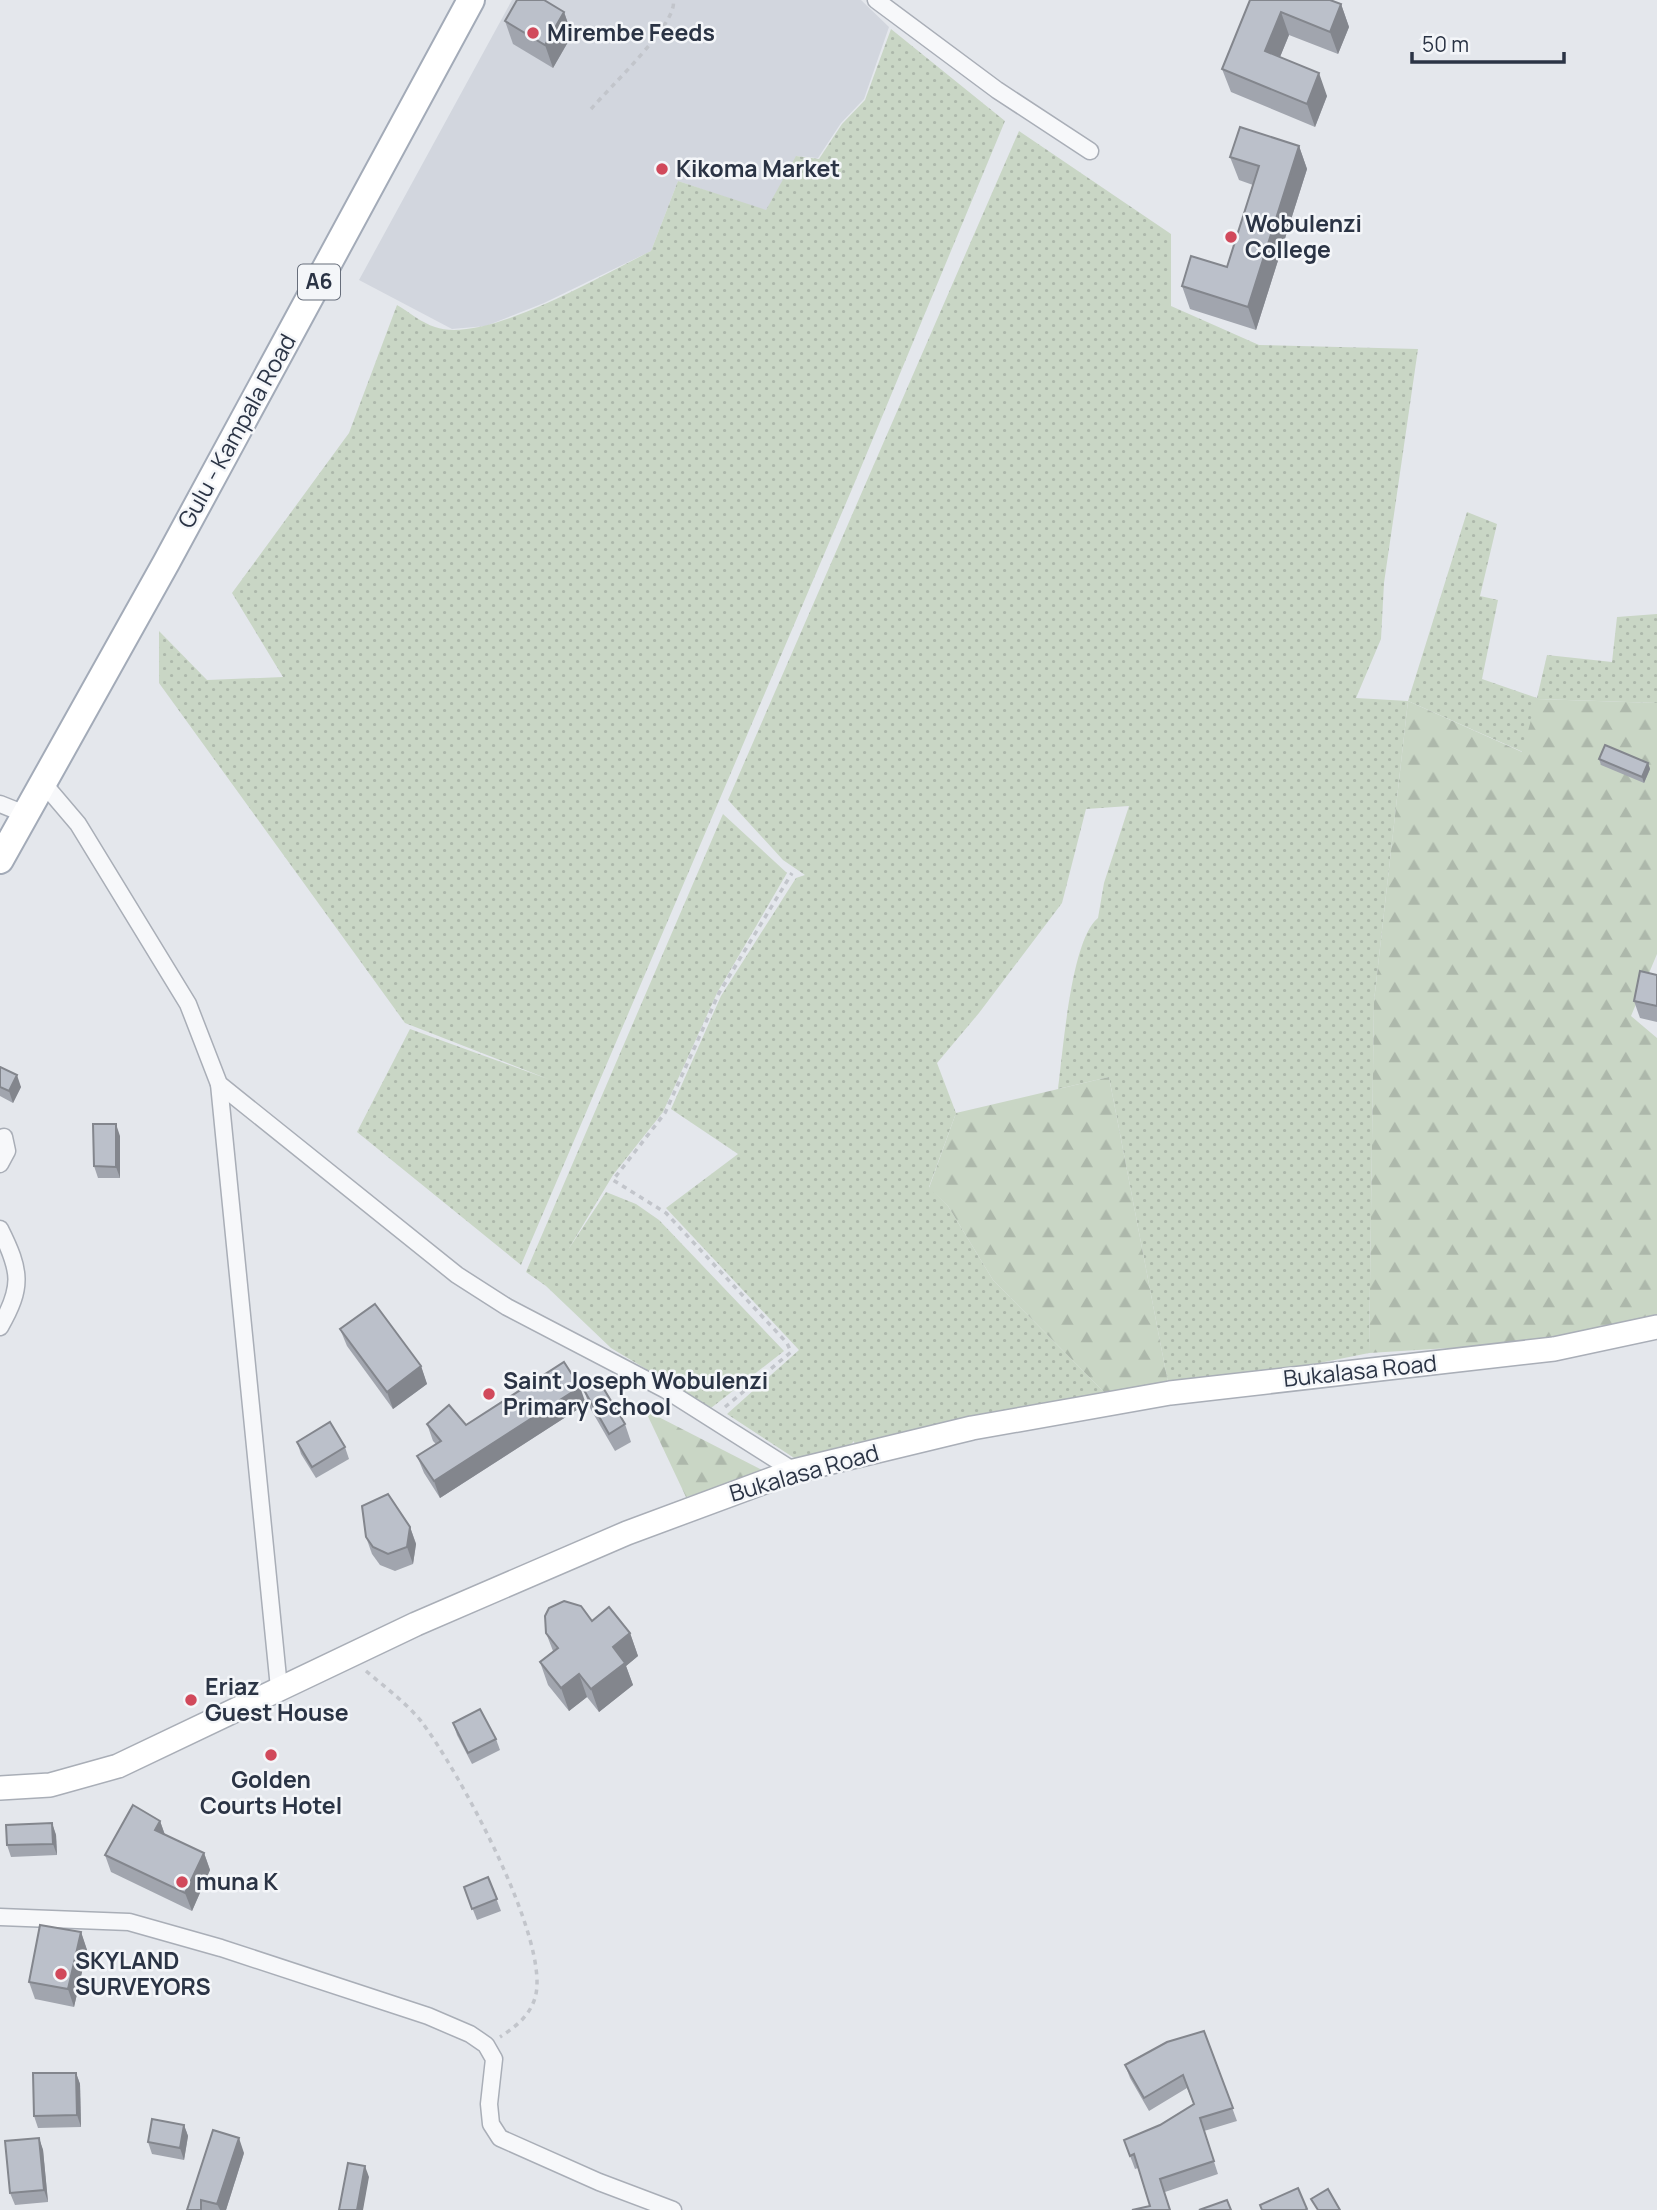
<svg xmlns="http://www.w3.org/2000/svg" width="1657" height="2210" font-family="Manrope,sans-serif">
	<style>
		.built { fill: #d2d6de }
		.grass { fill: url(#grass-dots) }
		.forest { fill: url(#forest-firs) }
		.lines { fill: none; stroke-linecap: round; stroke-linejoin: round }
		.street-casing { stroke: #a9aeb7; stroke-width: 19 }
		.secondary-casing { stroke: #a9aeb7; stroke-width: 26 }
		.primary-casing { stroke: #a3abb8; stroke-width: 30 }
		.path { stroke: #c2c5cb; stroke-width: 3.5; stroke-dasharray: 5 5; stroke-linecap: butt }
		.street { stroke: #f7f8fa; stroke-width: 16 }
		.secondary { stroke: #fff; stroke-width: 23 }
		.primary { stroke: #fff; stroke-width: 26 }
		.wall { fill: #a1a5ae }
		.shaded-wall { fill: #83868d }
		.building { fill: #bbc0ca; stroke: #83868d; stroke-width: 2 }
		.poi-dot { fill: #d1495b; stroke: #f4f6f9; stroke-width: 2.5 }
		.labels { text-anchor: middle; stroke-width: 5; stroke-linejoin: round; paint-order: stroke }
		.shield { fill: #f4f6f9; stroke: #676e7b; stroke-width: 2 }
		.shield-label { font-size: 21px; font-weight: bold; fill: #2b3445 }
		.poi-label { font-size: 23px; font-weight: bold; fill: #2b3445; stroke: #f4f6f9; text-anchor: start }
		.street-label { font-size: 23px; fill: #2b3445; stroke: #f4f6f9 }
	</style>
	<defs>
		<pattern id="grass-dots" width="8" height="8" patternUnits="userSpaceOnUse" patternTransform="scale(1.75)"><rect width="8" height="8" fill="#c9d6c5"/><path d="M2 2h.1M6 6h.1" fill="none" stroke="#adb8ab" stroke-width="1.8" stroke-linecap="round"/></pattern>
		<pattern id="forest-firs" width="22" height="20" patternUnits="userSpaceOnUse" patternTransform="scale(1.75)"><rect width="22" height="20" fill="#c9d6c5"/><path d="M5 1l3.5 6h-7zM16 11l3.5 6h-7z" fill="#adb8ab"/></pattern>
	</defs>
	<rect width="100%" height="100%" fill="#e4e7ec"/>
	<path class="built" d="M512 0H861L889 27 864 99 841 123 818 158 797 156 766 211 678 181 651 251 544 303 486 326 452 329 359 280Z"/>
	<g class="grass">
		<path d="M891 29 1005 121 852 489 521 1265 357 1132 410 1029 548 1079 405 1023 159 683V631L207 680 283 677 232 593 349 433 397 305C409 312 422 323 435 327 485 345 604 274 651 251L678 181 766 210 796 156 819 159 842 124 865 100Z"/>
		<path d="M1019 131 1171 234V306L1259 345 1418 349 1384 583 1381 639 1356 698 1408 701 1467 512 1497 524 1480 596 1498 600 1482 679 1537 698 1547 655 1612 662 1617 617 1657 614V703L1538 699 1523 752 1408 701 1374 1001 1369 1353 1170 1393 1109 1077 1058 1089C1063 1052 1071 939 1098 918L1104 883 1129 806 1086 809 1062 903 979 1013 937 1063 956 1113 929 1187 948 1206 993 1280 1112 1400 855 1453 854 1441 834 1462 808 1467 727 1414 799 1350 666 1208 738 1154 671 1109 721 996 796 878 805 875 783 860 728 800Z"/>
		<path d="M723 814 787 873 717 993 663 1112 613 1175 568 1250 606 1192 636 1204 659 1220 784 1351 711 1408 611 1348 546 1286 526 1272Z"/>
	</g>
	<g class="forest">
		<path d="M1537 699 1657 703V954L1631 1016 1657 1038V1316L1532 1343 1369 1353 1374 1001 1408 701 1522 752Z"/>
		<path d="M1109 1077 1170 1393 1112 1400 993 1280 948 1206 929 1188 956 1113Z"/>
		<path d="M645 1410 768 1473 686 1497Z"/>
	</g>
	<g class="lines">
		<g class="street-casing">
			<g id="street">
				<path d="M876 0 997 90 1090 151"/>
				<path d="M44 784 78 824 188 1004 219 1084 457 1275 507 1307 666 1390 794 1471"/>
				<path d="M0 804 25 814"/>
				<path d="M219 1084 279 1688"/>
				<path d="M0 1164 7 1151 4 1137"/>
				<path d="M0 1229C21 1271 23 1287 0 1327"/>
				<path d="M0 1917 129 1922 221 1948 428 2016 470 2034 486 2045 494 2059 489 2104 491 2124 500 2138 599 2182 673 2210"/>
			</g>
		</g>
		<g class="secondary-casing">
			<path id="secondary" d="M0 1788 50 1785 118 1766 416 1624 627 1533 794 1471 972 1428 1170 1393 1554 1349 1657 1327"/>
		</g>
		<g class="primary-casing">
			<path id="primary" d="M0 860 166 563 471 0"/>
		</g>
		<g class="path">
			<path d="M591 109C608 89 680 21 673 0"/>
			<path d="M725 1407 791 1352 787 1343 666 1213 613 1180 665 1113 719 993 792 873"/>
			<path d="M366 1671C385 1687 405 1702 421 1721 457 1768 552 1942 535 1998 529 2017 515 2027 500 2037"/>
		</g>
		<use href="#street" class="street"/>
		<use href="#secondary" class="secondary"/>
		<use href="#primary" class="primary"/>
	</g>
	<g class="wall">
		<path d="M1250 0 1341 4 1349 27 1338 54 1289 35 1280 57 1327 96 1315 127 1231 92 1222 69Z"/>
		<path d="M564 12 572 35 553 68 513 44 505 21Z"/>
		<path d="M1299 146 1307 169 1256 330 1190 309 1182 286 1227 267 1253 185 1239 180 1230 157Z"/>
		<path d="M1599 759 1648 763 1650 769 1644 783 1601 765Z"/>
		<path d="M1657 975V1022L1640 1018 1634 1001Z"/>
		<path d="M0 1067 21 1087 13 1103 0 1096Z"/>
		<path d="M120 1136V1178H98L94 1166Z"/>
		<path d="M340 1329 421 1366 427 1384 393 1409 347 1346Z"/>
		<path d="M584 1390 625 1424 631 1442 615 1451 590 1408Z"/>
		<path d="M586 1404 440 1498 424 1473 417 1456 436 1444 433 1441 427 1424 466 1425Z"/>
		<path d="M297 1442 345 1447 349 1459 316 1478 301 1454Z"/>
		<path d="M410 1527 416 1544 413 1564 395 1571 380 1565 372 1554 366 1537Z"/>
		<path d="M592 1621 630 1633 638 1656 626 1666 633 1685 599 1712 587 1697 569 1711 548 1685 540 1662 553 1651 546 1633Z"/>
		<path d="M453 1723 496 1739 500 1750 472 1764 457 1735Z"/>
		<path d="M160 1821 165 1835 204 1853 210 1870 192 1911 111 1872 105 1855Z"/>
		<path d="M52 1823 56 1835 57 1855 11 1857 7 1845Z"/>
		<path d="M488 1877 501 1911 477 1920 464 1887Z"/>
		<path d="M81 1932 87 1950 74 2007 35 1999 29 1982Z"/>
		<path d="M1204 2031 1237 2121 1204 2131 1218 2174 1165 2192 1150 2206 1138 2168 1135 2169 1124 2140 1160 2125 1194 2105 1187 2088 1149 2111 1130 2078 1125 2065Z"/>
		<path d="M76 2073 80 2084 81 2127 38 2128 34 2116Z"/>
		<path d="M184 2125 188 2136 184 2160 152 2154 148 2142Z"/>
		<path d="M39 2138 43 2150 48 2202 15 2205 10 2193Z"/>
		<path d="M244 2153 226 2210H187Z"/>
	</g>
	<g class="shaded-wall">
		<path d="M1341 4 1349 27 1338 54 1330 32Z"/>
		<path d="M564 12 572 35 553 68 545 45Z"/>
		<path d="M1281 12 1289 35 1273 74 1265 51Z"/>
		<path d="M1319 73 1327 96 1315 127 1307 104Z"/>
		<path d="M1299 146 1307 169 1256 330 1248 307Z"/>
		<path d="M1648 763 1650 769 1644 783 1642 777Z"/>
		<path d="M17 1075 21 1087 13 1103 9 1091Z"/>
		<path d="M116 1124 120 1136V1178L116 1167Z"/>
		<path d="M421 1366 427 1384 393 1409 387 1392Z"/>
		<path d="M580 1387 586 1404 440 1498 434 1481Z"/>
		<path d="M410 1527 416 1544 413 1564 407 1547Z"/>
		<path d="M630 1633 638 1656 626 1666 633 1685 599 1712 591 1689 613 1647Z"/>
		<path d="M579 1674 587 1697 569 1711 561 1688Z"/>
		<path d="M160 1821 166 1838 155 1830Z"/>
		<path d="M52 1823 56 1835 57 1855 53 1844Z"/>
		<path d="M204 1853 210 1870 192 1911 185 1893Z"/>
		<path d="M81 1932 87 1950 74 2007 68 1989Z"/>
		<path d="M76 2073 80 2084 81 2127 77 2115Z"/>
		<path d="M184 2125 188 2136 184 2160 180 2148Z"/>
		<path d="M39 2138 43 2150 48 2202 44 2190Z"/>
		<path d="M239 2138 244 2153 226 2210H220L217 2204Z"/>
		<path d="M365 2166 369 2177 363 2210H357Z"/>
	</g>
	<g class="building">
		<path d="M517 0H544L564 12 545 45 505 21Z"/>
		<path d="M1250 0H1330L1341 4 1330 32 1281 12 1265 51 1319 73 1307 104 1222 69Z"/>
		<path d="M1240 127 1299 146 1248 307 1182 286 1191 256 1227 267 1259 166 1230 157Z"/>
		<path d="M1605 745 1648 763 1642 777 1599 759Z"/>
		<path d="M1640 971 1657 975V1006L1634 1001Z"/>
		<path d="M0 1067 17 1075 9 1091 0 1087Z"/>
		<path d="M93 1124H116V1167L94 1166Z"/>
		<path d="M375 1304 421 1366 387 1392 340 1329Z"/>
		<path d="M564 1362 580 1387 434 1481 417 1456 441 1441 427 1424 449 1405 466 1425Z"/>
		<path d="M599 1381 625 1424 609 1434 584 1390Z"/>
		<path d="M330 1422 345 1447 312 1467 297 1442Z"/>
		<path d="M388 1494 410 1527 407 1547 388 1554 373 1547 366 1537 362 1506Z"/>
		<path d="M564 1601 581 1606 592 1621 609 1607 630 1633 613 1647 625 1663 591 1689 579 1674 561 1688 540 1662 558 1648 546 1633 545 1616 549 1608Z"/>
		<path d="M480 1709 496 1739 468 1753 453 1723Z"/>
		<path d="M133 1805 160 1821 155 1830 204 1853 185 1893 105 1855Z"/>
		<path d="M52 1823 53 1844 7 1845 6 1825Z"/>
		<path d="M488 1877 497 1899 472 1909 464 1887Z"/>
		<path d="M40 1925 81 1932 68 1989 29 1982Z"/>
		<path d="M1204 2031 1233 2108 1200 2118 1214 2161 1160 2179 1170 2210H1132L1150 2206 1134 2154 1130 2156 1124 2140 1160 2125 1194 2104 1183 2075 1144 2098 1125 2065 1167 2042Z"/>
		<path d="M33 2073H76L77 2115 34 2116Z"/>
		<path d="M152 2119 184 2125 180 2148 148 2142Z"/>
		<path d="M213 2130 239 2138 217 2204 201 2200V2210H187Z"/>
		<path d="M39 2138 44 2190 10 2193 5 2141Z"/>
		<path d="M348 2163 365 2166 357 2210H339Z"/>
		<path d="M1298 2188 1307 2209 1305 2210H1262L1260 2205Z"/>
		<path d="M1328 2189 1340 2210H1318L1311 2199Z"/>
		<path d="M1227 2200 1231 2210H1199Z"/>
	</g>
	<g class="poi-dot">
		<circle cx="533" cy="33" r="7"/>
		<circle cx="662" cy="169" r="7"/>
		<circle cx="1231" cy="237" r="7"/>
		<circle cx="489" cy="1394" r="7"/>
		<circle cx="191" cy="1700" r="7"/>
		<circle cx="271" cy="1755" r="7"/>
		<circle cx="182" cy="1882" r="7"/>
		<circle cx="61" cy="1974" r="7"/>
	</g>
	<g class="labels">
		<rect class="shield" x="298" y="264.5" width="42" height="35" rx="5"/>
		<g class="shield-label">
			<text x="319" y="289">A6</text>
		</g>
		<g class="poi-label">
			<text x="547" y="41">Mirembe Feeds</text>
			<text x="676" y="177">Kikoma Market</text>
			<text x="1245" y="232">Wobulenzi<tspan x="1245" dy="26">College</tspan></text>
			<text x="503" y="1389">Saint Joseph Wobulenzi<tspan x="503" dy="26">Primary School</tspan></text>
			<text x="205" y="1695">Eriaz<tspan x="205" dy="26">Guest House</tspan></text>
			<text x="271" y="1788" text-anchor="middle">Golden<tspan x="271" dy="26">Courts Hotel</tspan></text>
			<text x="196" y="1890">muna K</text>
			<text x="75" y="1969">SKYLAND<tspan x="75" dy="26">SURVEYORS</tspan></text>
		</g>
		<g class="street-label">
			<text transform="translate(237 431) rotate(-61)" y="8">Gulu - Kampala Road</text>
			<text transform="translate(1360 1371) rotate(-6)" y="8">Bukalasa Road</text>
			<text transform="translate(804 1473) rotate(-16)" y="8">Bukalasa Road</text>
		</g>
	</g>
	<path d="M1412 52v10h152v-10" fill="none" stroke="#2b3445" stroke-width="3.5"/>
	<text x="1422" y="52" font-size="21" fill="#2b3445" stroke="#f4f6f9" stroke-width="5" paint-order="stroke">50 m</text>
</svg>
